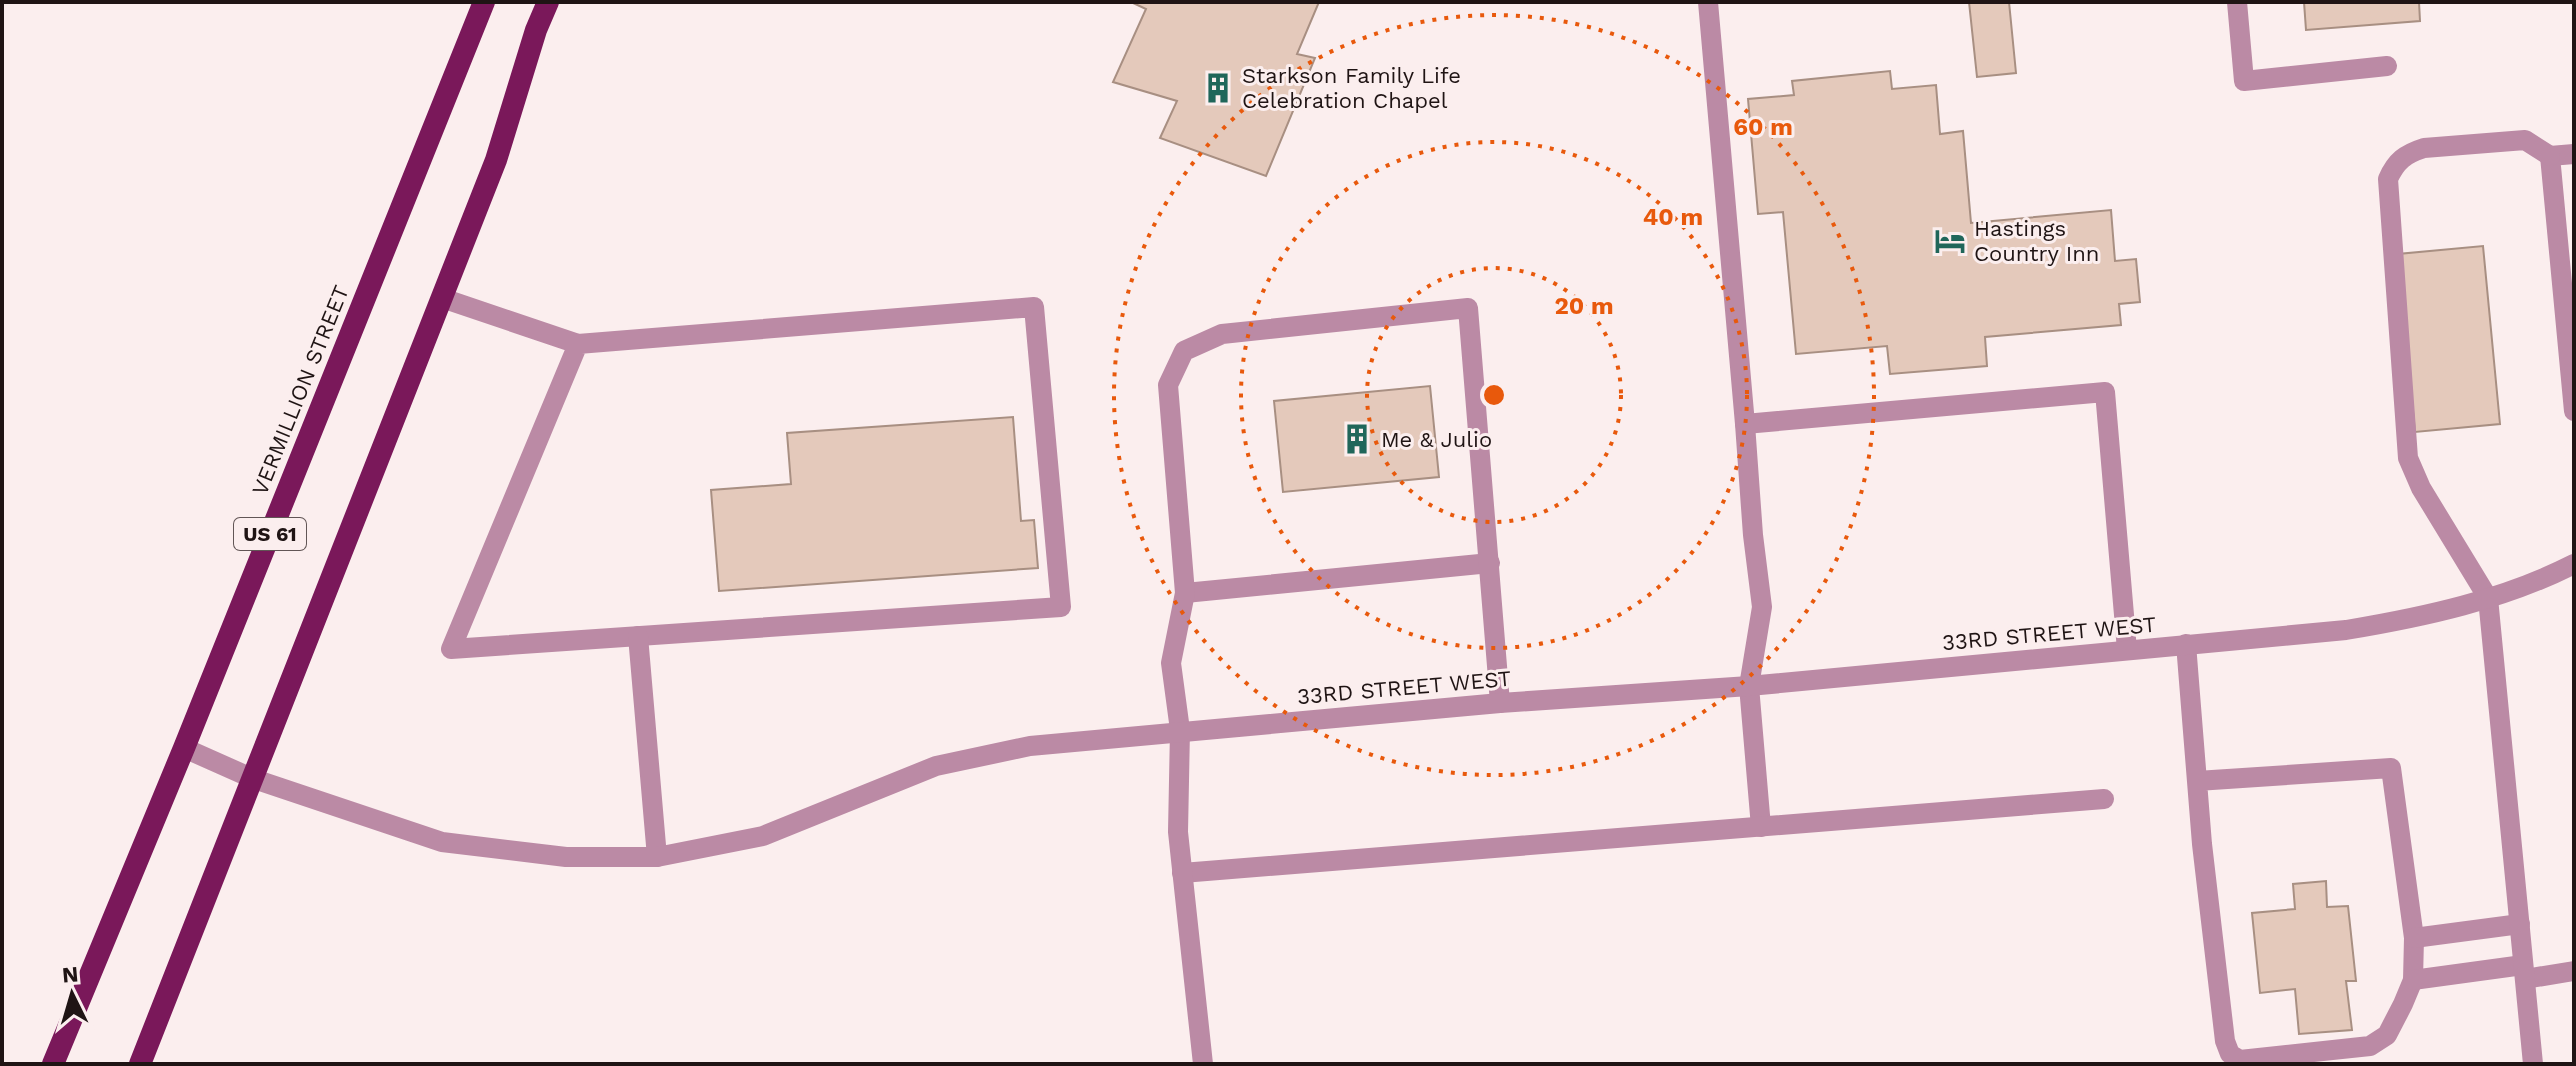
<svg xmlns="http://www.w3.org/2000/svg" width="2576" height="1066" font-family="'Work Sans',sans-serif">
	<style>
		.building { fill: #e4c9bb; stroke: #a88f82; stroke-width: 2 }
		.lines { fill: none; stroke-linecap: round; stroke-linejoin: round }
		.service { stroke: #bb8aa5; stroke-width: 20 }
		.minor { stroke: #bb8aa5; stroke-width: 20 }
		.tertiary { stroke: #bb8aa5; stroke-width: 20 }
		.trunk { stroke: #7a185a; stroke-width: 22 }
		.ring { fill: none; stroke: #e8590c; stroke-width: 4; stroke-dasharray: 4 8 }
		.labels { text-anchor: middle; stroke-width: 6; stroke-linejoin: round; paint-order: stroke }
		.shield { fill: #fbeeee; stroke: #615555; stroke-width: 2 }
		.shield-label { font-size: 20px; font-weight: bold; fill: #1f1414 }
		.poi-label { font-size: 22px; fill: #1f1414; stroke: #fbeeee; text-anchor: start }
		.street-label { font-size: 22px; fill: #1f1414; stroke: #fbeeee }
		.centre { fill: #e8590c; stroke: #fbeeee; stroke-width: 4 }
		.ring-label { font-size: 24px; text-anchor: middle; font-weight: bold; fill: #e8590c; stroke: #fbeeee; stroke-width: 6; stroke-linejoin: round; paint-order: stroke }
	</style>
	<rect width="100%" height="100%" fill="#fbeeee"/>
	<g class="building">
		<path d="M1131 2H1319L1297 54 1315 58 1266 176 1160 138 1177 101 1113 82 1146 9Z"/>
		<path d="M1969 2H2009L2016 73 1977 77Z"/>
		<path d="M2304 2H2419L2420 21 2306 30Z"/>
		<path d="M1890 71 1892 89 1936 85 1940 134 1963 131 1971 223 2111 210 2115 261 2136 259 2140 302 2119 304 2121 325 1985 337 1987 366 1890 374 1887 346 1796 354 1783 212 1758 214 1748 99 1794 95 1792 81Z"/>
		<path d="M2483 246 2500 424 2415 432 2398 254Z"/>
		<path d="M1430 386 1439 477 1283 492 1274 401Z"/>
		<path d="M1013 417 1021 521 1034 520 1038 568 719 591 711 490 791 484 787 433Z"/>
		<path d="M2326 881 2327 907 2348 906 2356 981H2346L2352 1030 2299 1034 2295 989 2260 993 2252 913 2295 909 2293 884Z"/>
	</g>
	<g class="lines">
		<g class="service">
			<path d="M1708 2 1745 424 1753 535 1762 607 1749 686 1761 827"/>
			<path d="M2237 2 2244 81 2387 66"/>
			<path d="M2574 154 2550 156 2574 411"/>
			<path d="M442 298 578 344 451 649 1061 607 1034 307 578 344"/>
			<path d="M1745 424 2105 392 2127 650"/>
			<path d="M1185 593 1490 563"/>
			<path d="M2488 598 2421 488 2408 458 2388 179C2396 161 2405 154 2424 148L2525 140 2550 156"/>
			<path d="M638 636 657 857"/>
			<path d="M2186 644 2202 844 2225 1041 2230 1054 2240 1060 2370 1046 2387 1035 2403 1004 2413 980 2414 938 2391 768 2197 781"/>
			<path d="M1182 873 2104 799"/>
			<path d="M2414 938 2520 924"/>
			<path d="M2525 979 2574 971"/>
			<path d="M2413 980 2523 965"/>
			<path d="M1203 1064 1178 832 1180 730 1171 663 1185 593 1168 385 1184 351 1222 334 1468 308 1500 703"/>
		</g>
		<path class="minor" d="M2488 598 2533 1064"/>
		<path class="tertiary" d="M184 748 254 779 442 842 566 857H657L763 836 936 766 1030 746 1500 703 1749 686 2346 630C2424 617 2503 600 2574 564"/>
		<g class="trunk">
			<path d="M53 1064 184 748 484 2"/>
			<path d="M140 1064 496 160 536 30 548 2"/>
		</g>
	</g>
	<g class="ring">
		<circle cx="1494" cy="395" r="127"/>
		<circle cx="1494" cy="395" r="253"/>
		<circle cx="1494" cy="395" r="380"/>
	</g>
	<defs>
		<g id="building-bare" transform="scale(2.4)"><path d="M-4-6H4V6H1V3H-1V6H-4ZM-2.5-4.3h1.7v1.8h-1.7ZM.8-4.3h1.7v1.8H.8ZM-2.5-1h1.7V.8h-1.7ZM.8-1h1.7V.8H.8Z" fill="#20665a" stroke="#fbeeee" stroke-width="2.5" paint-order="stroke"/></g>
		<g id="hotel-bare" transform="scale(2.4)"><path d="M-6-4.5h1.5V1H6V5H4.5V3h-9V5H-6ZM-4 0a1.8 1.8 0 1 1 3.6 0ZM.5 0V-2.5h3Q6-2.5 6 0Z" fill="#20665a" stroke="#fbeeee" stroke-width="2.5" paint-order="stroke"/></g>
	</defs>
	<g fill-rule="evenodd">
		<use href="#building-bare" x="1218" y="88"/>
		<use href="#hotel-bare" x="1950" y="241"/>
		<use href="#building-bare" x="1357" y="439"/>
	</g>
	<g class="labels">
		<rect class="shield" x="234" y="518" width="72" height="32" rx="6"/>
		<g class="shield-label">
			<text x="270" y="541">US 61</text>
		</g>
		<g class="poi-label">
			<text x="1242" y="83">Starkson Family Life<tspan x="1242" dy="25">Celebration Chapel</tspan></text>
			<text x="1974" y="236">Hastings<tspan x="1974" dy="25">Country Inn</tspan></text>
			<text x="1381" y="447">Me &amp; Julio</text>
		</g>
		<g class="street-label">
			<text transform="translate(300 390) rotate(-68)" y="8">VERMILLION STREET</text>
			<text transform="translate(2049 633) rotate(-5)" y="8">33RD STREET WEST</text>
			<text transform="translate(1404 687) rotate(-5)" y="8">33RD STREET WEST</text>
		</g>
	</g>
	<circle cx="1494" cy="395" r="12" class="centre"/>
	<g class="ring-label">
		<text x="1763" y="135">60 m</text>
		<text x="1673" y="225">40 m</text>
		<text x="1584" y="314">20 m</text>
	</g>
	<rect width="2576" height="1066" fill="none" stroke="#1f1414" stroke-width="8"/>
	<g transform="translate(72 994) rotate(355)" stroke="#fbeeee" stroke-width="6" paint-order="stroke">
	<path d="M0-6L14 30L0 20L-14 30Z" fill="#1f1414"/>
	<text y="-12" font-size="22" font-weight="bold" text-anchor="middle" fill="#1f1414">N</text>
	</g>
</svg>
